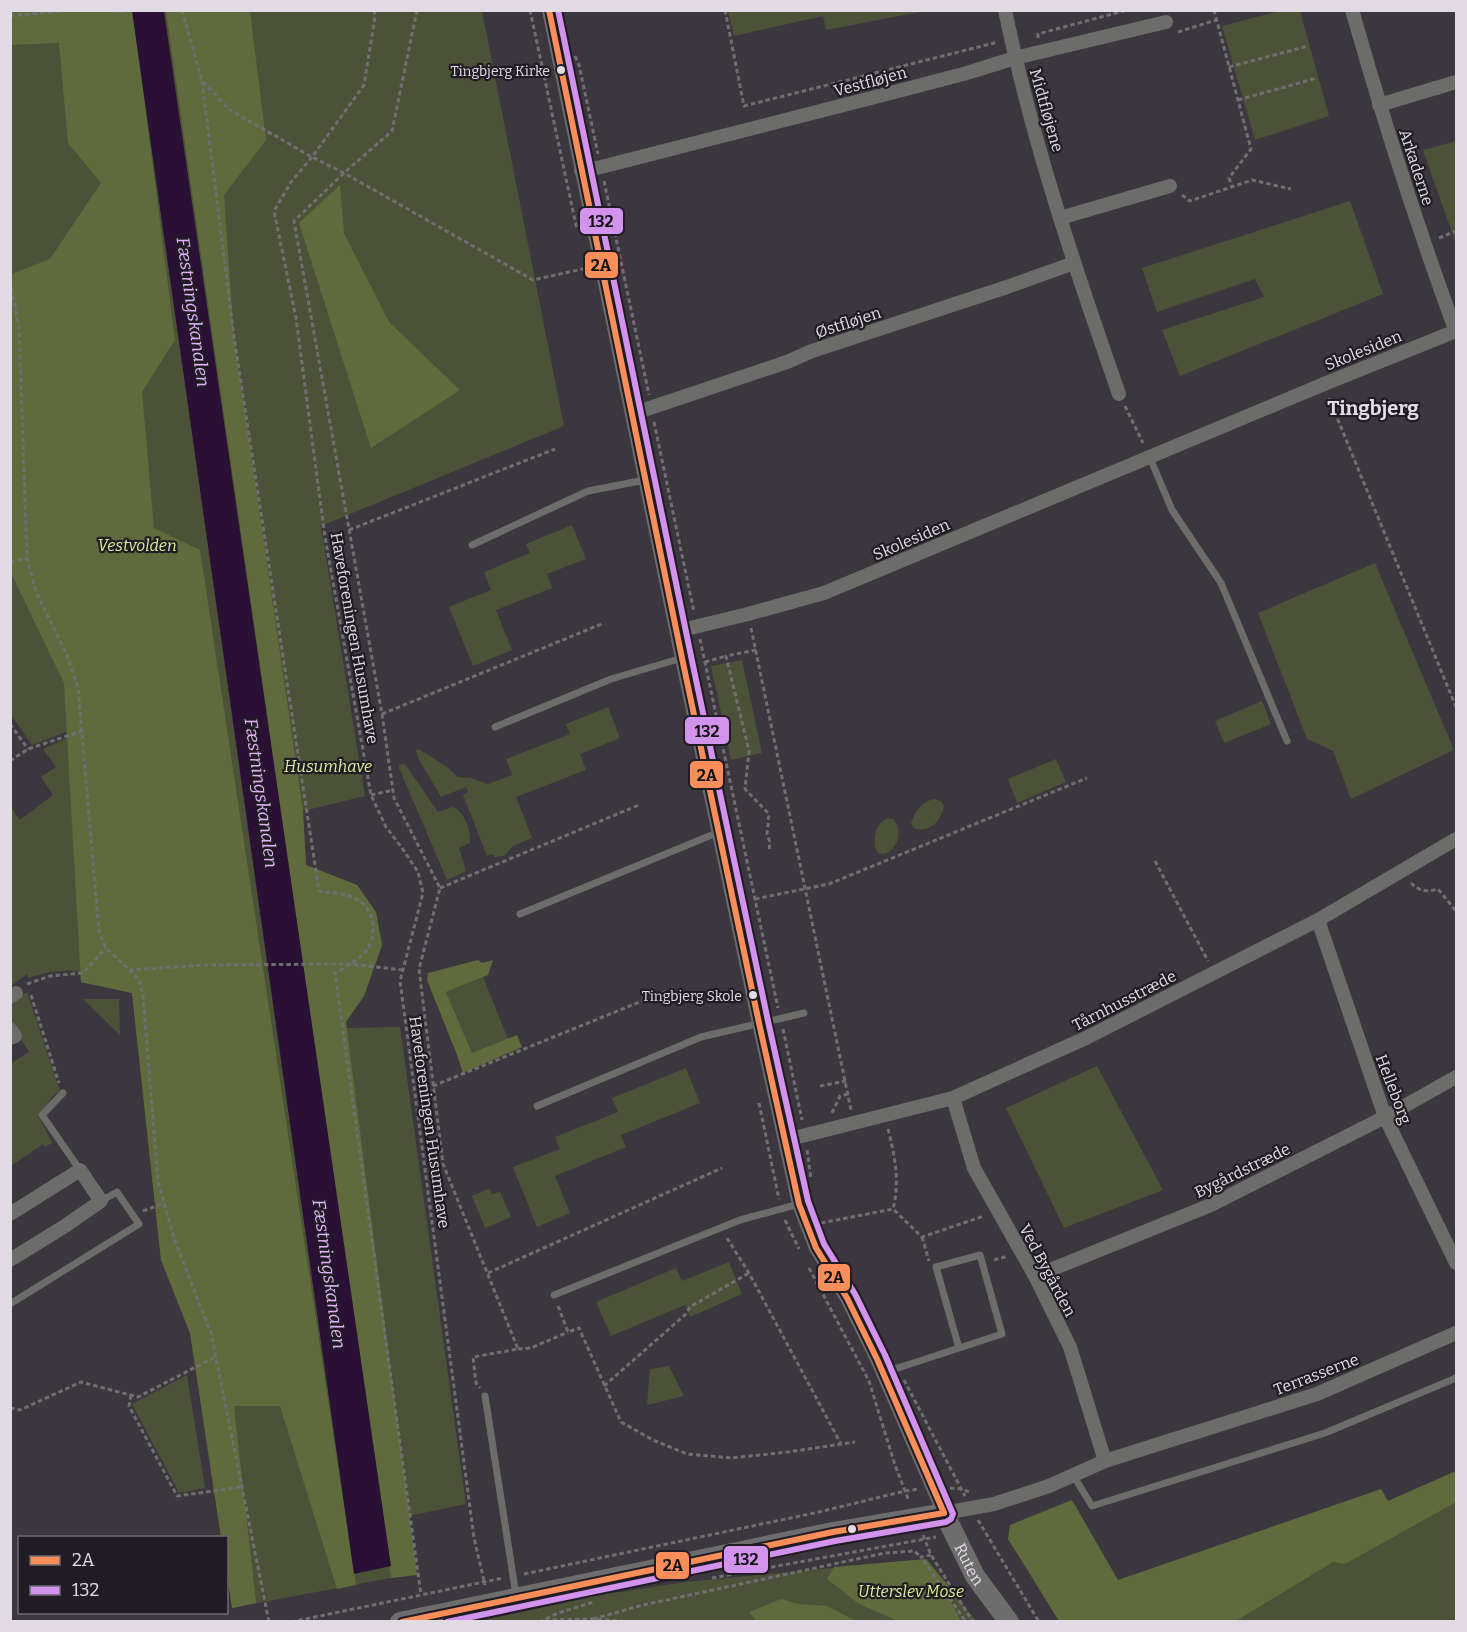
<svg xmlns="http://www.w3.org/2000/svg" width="1467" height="1632" font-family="Bitter,serif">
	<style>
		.green { fill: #4c5237 }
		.forest { fill: #5f6b3c }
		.water { fill: #2a1035 }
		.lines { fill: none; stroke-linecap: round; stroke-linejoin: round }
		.path { stroke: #706f70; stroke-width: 3; stroke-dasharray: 4.5 3; stroke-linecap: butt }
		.lane { stroke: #6c6c6a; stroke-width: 7 }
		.street { stroke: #6c6c6a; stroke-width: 14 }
		.secondary { stroke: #6e6d6d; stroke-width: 20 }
		.bus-1-casing { stroke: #211c24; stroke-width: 10 }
		.bus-2-casing { stroke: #211c24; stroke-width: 10 }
		.bus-1 { stroke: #fa8e5a; stroke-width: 6 }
		.bus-2 { stroke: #d193ec; stroke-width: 6 }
		.bus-dot { fill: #e2dbe6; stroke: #211c24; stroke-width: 2 }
		.labels { text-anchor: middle; stroke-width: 4.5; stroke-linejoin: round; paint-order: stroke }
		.bus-label { font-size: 14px; fill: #e2dbe6; stroke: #211c24; text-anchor: end }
		.street-label { font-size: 16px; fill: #e2dbe6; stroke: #211c24 }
		.park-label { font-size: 16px; font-style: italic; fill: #d9ef9b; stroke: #211c24 }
		.water-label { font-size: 18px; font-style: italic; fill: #e2b3fa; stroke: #211c24 }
		.quarter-label { font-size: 20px; font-weight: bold; fill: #e2dbe6; stroke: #211c24 }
		.line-badge { stroke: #211c24; stroke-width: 2 }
		.pale-badge-label { font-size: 16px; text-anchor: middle; font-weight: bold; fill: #111 }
	</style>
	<rect width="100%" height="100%" fill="#3c363f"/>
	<g class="green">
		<path d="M1283 10 1300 11 1329 116 1255 140 1222 26Z"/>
		<path d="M11 11H482L564 426 321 526 365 796 303 811 306 865 357 885 376 912 382 945 364 996 342 1028 400 1027 466 1504 409 1516 417 1575 391 1578 232 1608 227 1573 226 1538 221 1537 190 1333 161 1260 132 993 81 982 80 972C61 969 47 972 29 978L27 974 11 986V807L20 820 53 795 41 777 56 767 43 749 67 738 66 732 32 745 11 715Z"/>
		<path d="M728 11V10L925 11 826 30 823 16 734 36Z"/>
		<path d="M1456 141V244L1423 150Z"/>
		<path d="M1350 201 1383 294 1180 376 1162 330 1264 297 1255 279 1157 312 1142 268Z"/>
		<path d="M572 525 586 559 547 574 552 588 496 610 512 650 473 666 449 607 491 590 484 572 530 553 526 544Z"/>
		<path d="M1375 563 1454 750 1351 799 1333 751 1307 739 1258 613Z"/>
		<path d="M742 660 762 753 731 760 711 666Z"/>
		<path d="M1262 701 1271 724 1224 743 1215 721Z"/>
		<path d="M608 707 620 738 580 754 586 770 516 797 532 838 513 846 504 856 494 857 493 854 487 856 463 795 468 792 466 787 441 797 418 758 416 750 419 749 447 767 458 777 471 778 488 784 512 775 506 759 570 734 566 724Z"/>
		<path d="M1056 759 1066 782 1017 803 1008 779Z"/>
		<path d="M405 764 438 812 453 807C464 811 472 831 470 843L459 848 466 871 447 880 399 768V765Z"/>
		<path d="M934 799 941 801 944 806C942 820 929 834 914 828L911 823C916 810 921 802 934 799Z"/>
		<path d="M888 818 893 819C914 844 870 874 875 836 876 827 880 822 888 818Z"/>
		<path d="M483 977 508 1039 472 1054 446 992Z"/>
		<path d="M27 992 60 1091 53 1096 38 1115 52 1143 45 1147 43 1144 11 1166 10 1064 29 1052 10 1022 11 1003Z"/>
		<path d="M83 999H119L120 1035Z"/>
		<path d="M1097 1066 1163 1190 1064 1228 1006 1108Z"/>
		<path d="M686 1068 700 1103 621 1135 626 1147 555 1176 570 1213 537 1227 513 1167 560 1149 555 1137 618 1112 612 1098Z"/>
		<path d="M489 1189 492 1194 500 1192 511 1217 485 1228 472 1196Z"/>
		<path d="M729 1262 742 1294 690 1317 685 1305 611 1336 596 1302 676 1268 682 1281Z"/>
		<path d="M669 1366 684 1396 647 1405 650 1369Z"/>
		<path d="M187 1375 205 1488 179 1493 132 1404Z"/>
		<path d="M1456 1471V1621H1143L1388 1501Z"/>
		<path d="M926 1559 976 1621 476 1622 600 1595 685 1582Z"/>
	</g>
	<g class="forest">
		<path d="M11 11H133L175 340 142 392 154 528 200 550 356 1585 337 1589 280 1406H234L256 1603 232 1608 227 1573 226 1538 221 1537 190 1333 161 1260 132 993 81 982 64 683 11 573V274L50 259 101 183 68 143 59 43 11 45Z"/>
		<path d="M166 11H250L266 140 224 195 234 337 303 811 306 865 357 885 376 912 382 945 364 996 346 1022 417 1575 391 1578Z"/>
		<path d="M340 185 344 233 389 322 460 390 371 448 299 223Z"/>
		<path d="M478 960 482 963 493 960 488 975 446 992 472 1053 517 1035 522 1047 463 1073 457 1055 427 980 428 973Z"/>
		<path d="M1456 1471V1502L1345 1564 1333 1562 1236 1621H1059L1008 1539 1010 1525 1072 1500 1118 1580 1381 1489 1388 1501Z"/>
		<path d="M926 1559 947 1584 951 1602 961 1621H898L859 1604 827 1579 834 1567Z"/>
		<path d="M781 1599 798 1604 827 1606 856 1621H757L749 1612Z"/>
	</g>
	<path class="water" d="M132 11H164L391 1566 354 1574Z"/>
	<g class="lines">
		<g class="path">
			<path d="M111 10 117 12 130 10"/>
			<path d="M182 10 202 81 230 110 312 157 344 173 533 280 587 268"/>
			<path d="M374 10 375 17 364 85 312 157 291 182 274 211 296 318 325 537 371 795 386 827 402 848 418 872 423 893 400 981 474 1538 485 1585"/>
			<path d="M417 10 392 131 344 173 294 221 382 714 394 798 440 888 419 969 443 1164 518 1349 473 1357 476 1383 480 1388"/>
			<path d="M530 10 577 230"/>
			<path d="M725 10 744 106 998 42"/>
			<path d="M1214 10 1251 149 1229 178 1232 187"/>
			<path d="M10 16 72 10"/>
			<path d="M1178 32 1216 20"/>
			<path d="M1038 38V34L1127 10"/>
			<path d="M575 56 579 65 598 154"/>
			<path d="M1229 67 1308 46"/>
			<path d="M202 81 234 337 319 891C331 893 346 893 356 899 375 908 378 935 366 951 359 960 345 967 335 973L421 1595"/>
			<path d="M1238 100 1317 78"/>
			<path d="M604 181 649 395"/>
			<path d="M1182 195 1190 201 1252 180 1291 189"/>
			<path d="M1439 238 1456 231"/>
			<path d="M10 281 19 327 27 558 36 592 67 655 78 687 99 932 106 948 139 979 143 995 158 1182 175 1241 211 1333 269 1622"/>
			<path d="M1329 398 1456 707"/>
			<path d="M1125 406 1143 443"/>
			<path d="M654 422 694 612"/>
			<path d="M349 530 555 449"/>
			<path d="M10 562 27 558"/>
			<path d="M751 628 851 1110"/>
			<path d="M700 639 778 1008"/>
			<path d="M756 650 726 656 749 751 745 789 769 814 767 834 770 842 769 850"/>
			<path d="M705 662 726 656"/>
			<path d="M382 714 604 623"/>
			<path d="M10 724 28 749"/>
			<path d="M10 761 28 749 82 731"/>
			<path d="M371 795 393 790"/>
			<path d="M1155 861 1208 961"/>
			<path d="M1411 883C1420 892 1426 892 1438 889L1456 911"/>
			<path d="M440 888 639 805"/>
			<path d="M755 899 829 884 1087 778"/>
			<path d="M129 970 206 965 349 964 403 970"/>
			<path d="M27 984 50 976 83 973 106 948"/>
			<path d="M31 995 59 1083"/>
			<path d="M783 1029 802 1120"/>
			<path d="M433 1086 674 988"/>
			<path d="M820 1086 846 1081"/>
			<path d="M759 1103 779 1199"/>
			<path d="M832 1113 840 1096 848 1094"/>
			<path d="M888 1129C895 1156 900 1182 893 1209"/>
			<path d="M807 1150 811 1179"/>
			<path d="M143 1211 164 1203"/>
			<path d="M785 1220 799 1249"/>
			<path d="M821 1223 893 1209 922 1237 984 1216"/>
			<path d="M922 1237 929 1261"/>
			<path d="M727 1238 749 1273 841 1444"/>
			<path d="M994 1260 1008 1256"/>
			<path d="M809 1268 869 1381 895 1465 909 1501"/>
			<path d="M488 1273 722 1168"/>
			<path d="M558 1306 568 1332 579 1328 621 1422 653 1440 687 1454 732 1458 788 1452 855 1442"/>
			<path d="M518 1349 531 1348 568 1332"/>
			<path d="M904 1380 965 1496"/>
			<path d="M604 1386 686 1314 690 1307 749 1273"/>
			<path d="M131 1395 129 1406 177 1496 242 1487"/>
			<path d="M10 1408 20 1410 81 1382 138 1397 215 1357"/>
			<path d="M950 1488 962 1489 969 1492"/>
			<path d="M978 1520 1039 1622"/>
			<path d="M923 1535 931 1555 973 1622"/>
			<path d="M931 1555 921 1557 966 1622"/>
			<path d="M524 1574 819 1512 905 1491 919 1489"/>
			<path d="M712 1578 936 1537"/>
			<path d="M593 1619 643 1605 885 1553 914 1551 921 1557"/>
			<path d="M545 1620 593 1619 636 1622"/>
			<path d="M291 1622 503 1578"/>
			<path d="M539 1622 558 1613 594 1602"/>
		</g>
		<g class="lane">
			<path d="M1150 458 1172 510 1221 583 1287 741"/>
			<path d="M472 545 588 491 645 480"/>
			<path d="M495 727 611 679 682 658"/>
			<path d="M520 914 719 832"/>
			<path d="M63 1093 42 1115 80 1170"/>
			<path d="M537 1106 701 1037 804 1013"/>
			<path d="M554 1295 740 1220 799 1204"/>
			<path d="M10 1304 139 1224 117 1192 101 1201"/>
			<path d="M882 1370 898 1368 1002 1334 980 1255 936 1267 959 1348"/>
			<path d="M485 1396 516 1595"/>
			<path d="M1073 1475 1092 1506 1325 1433 1456 1378"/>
		</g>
		<g class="street">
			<path d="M549 10 682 658 759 1023 799 1204 816 1248 847 1298 877 1359 944 1513 994 1504 1049 1486 1105 1461 1317 1394 1456 1333"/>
			<path d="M1005 10C1032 141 1075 268 1119 394"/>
			<path d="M1352 10C1383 119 1417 226 1456 332"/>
			<path d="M1379 105 1456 82"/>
			<path d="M581 171 601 167 883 95 967 73 1015 58 1166 22"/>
			<path d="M1060 218 1170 186"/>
			<path d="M632 414 787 362 812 351 1007 287 1074 263"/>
			<path d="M678 631 748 614 824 593 1324 384 1456 331"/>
			<path d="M1318 920 1385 1117 1456 1263"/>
			<path d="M10 997 16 993"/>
			<path d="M10 1029 15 1036 10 1038"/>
			<path d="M953 1098 974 1168 1035 1276 1070 1347 1105 1461"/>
			<path d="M786 1140 953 1098 1088 1037 1318 920 1456 839"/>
			<path d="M10 1214 80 1170 101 1201 65 1226 10 1260"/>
			<path d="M1035 1276 1211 1205 1385 1117 1456 1077"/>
		</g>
		<path class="secondary" id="s1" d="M400 1622 833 1532 944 1513 975 1576 1009 1622"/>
		<g class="bus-1-casing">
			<g id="bus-1">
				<path d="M549 10 682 658 759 1023 799 1204 816 1248 847 1298 877 1359 944 1513"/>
				<path d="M402 1622 833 1532 944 1513"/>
			</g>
		</g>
		<g class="bus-2-casing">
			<path id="bus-2" d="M447 1622 835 1541 946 1522 951 1519 953 1514 885 1355 855 1294 824 1244 808 1201 768 1021 691 656 558 10"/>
		</g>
		<use href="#bus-1" class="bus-1"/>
		<use href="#bus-2" class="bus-2"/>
	</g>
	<g class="bus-dot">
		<circle cx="561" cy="70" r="5"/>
		<circle cx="753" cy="995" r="5"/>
		<circle cx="852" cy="1529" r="5"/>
	</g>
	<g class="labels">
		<g class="bus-label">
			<text x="550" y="76">Tingbjerg Kirke</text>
			<text x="742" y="1001">Tingbjerg Skole</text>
		</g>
		<g class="street-label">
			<text transform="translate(870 81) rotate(-15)" y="6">Vestfløjen</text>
			<text transform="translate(1047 110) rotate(74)" y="6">Midtfløjene</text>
			<text transform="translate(1417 167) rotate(72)" y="6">Arkaderne</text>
			<text transform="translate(848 322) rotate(-18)" y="6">Østfløjen</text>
			<text transform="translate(1363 350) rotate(-22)" y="6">Skolesiden</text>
			<text transform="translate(911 539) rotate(-23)" y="6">Skolesiden</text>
			<text transform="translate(355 638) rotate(80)" y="6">Haveforeningen Husumhave</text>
			<text transform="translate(1124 1000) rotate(-27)" y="6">Tårnhusstræde</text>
			<text transform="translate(1394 1089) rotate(69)" y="6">Helleborg</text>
			<text transform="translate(430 1122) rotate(82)" y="6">Haveforeningen Husumhave</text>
			<text transform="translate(1242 1170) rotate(-26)" y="6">Bygårdstræde</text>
			<text transform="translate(1048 1270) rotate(62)" y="6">Ved Bygården</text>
			<text transform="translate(1316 1374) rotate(-21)" y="6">Terrasserne</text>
			<text dy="6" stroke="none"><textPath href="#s1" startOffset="612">Ruten</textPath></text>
		</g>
		<g class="park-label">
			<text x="137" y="551">Vestvolden</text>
			<text x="328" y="772">Husumhave</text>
			<text x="911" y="1597">Utterslev Mose</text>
		</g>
		<g class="water-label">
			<text transform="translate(193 312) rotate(82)" y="6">Fæstningskanalen</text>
			<text transform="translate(261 793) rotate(82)" y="6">Fæstningskanalen</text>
			<text transform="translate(329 1274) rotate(82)" y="6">Fæstningskanalen</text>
		</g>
		<g class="quarter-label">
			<text x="1373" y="415">Tingbjerg</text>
		</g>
	</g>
	<g class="line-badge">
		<rect x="579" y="207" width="45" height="28" rx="6" fill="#d193ec"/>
		<rect x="584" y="251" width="35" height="28" rx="6" fill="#fa8e5a"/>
		<rect x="684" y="716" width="46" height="29" rx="6" fill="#d193ec"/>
		<rect x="689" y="760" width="35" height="29" rx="6" fill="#fa8e5a"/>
		<rect x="817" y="1263" width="34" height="29" rx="6" fill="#fa8e5a"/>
		<rect x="723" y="1545" width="46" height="29" rx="6" fill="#d193ec"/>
		<rect x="655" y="1551" width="35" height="29" rx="6" fill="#fa8e5a"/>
	</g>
	<g class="pale-badge-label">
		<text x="601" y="227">132</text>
		<text x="601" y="271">2A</text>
		<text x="707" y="737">132</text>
		<text x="707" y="781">2A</text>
		<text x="834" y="1283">2A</text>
		<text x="746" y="1565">132</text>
		<text x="673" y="1571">2A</text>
	</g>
	<rect width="1467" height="1632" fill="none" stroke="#e2dbe6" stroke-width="24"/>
	<rect x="18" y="1536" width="210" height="78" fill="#211c24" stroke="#6e6872" stroke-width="1.5"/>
	<rect x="30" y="1556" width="30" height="9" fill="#fa8e5a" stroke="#6e6872" stroke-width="1.5"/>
	<text x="72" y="1566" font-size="18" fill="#e2dbe6">2A</text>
	<rect x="30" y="1586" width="30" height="9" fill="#d193ec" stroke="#6e6872" stroke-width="1.5"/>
	<text x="72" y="1596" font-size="18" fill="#e2dbe6">132</text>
</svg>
